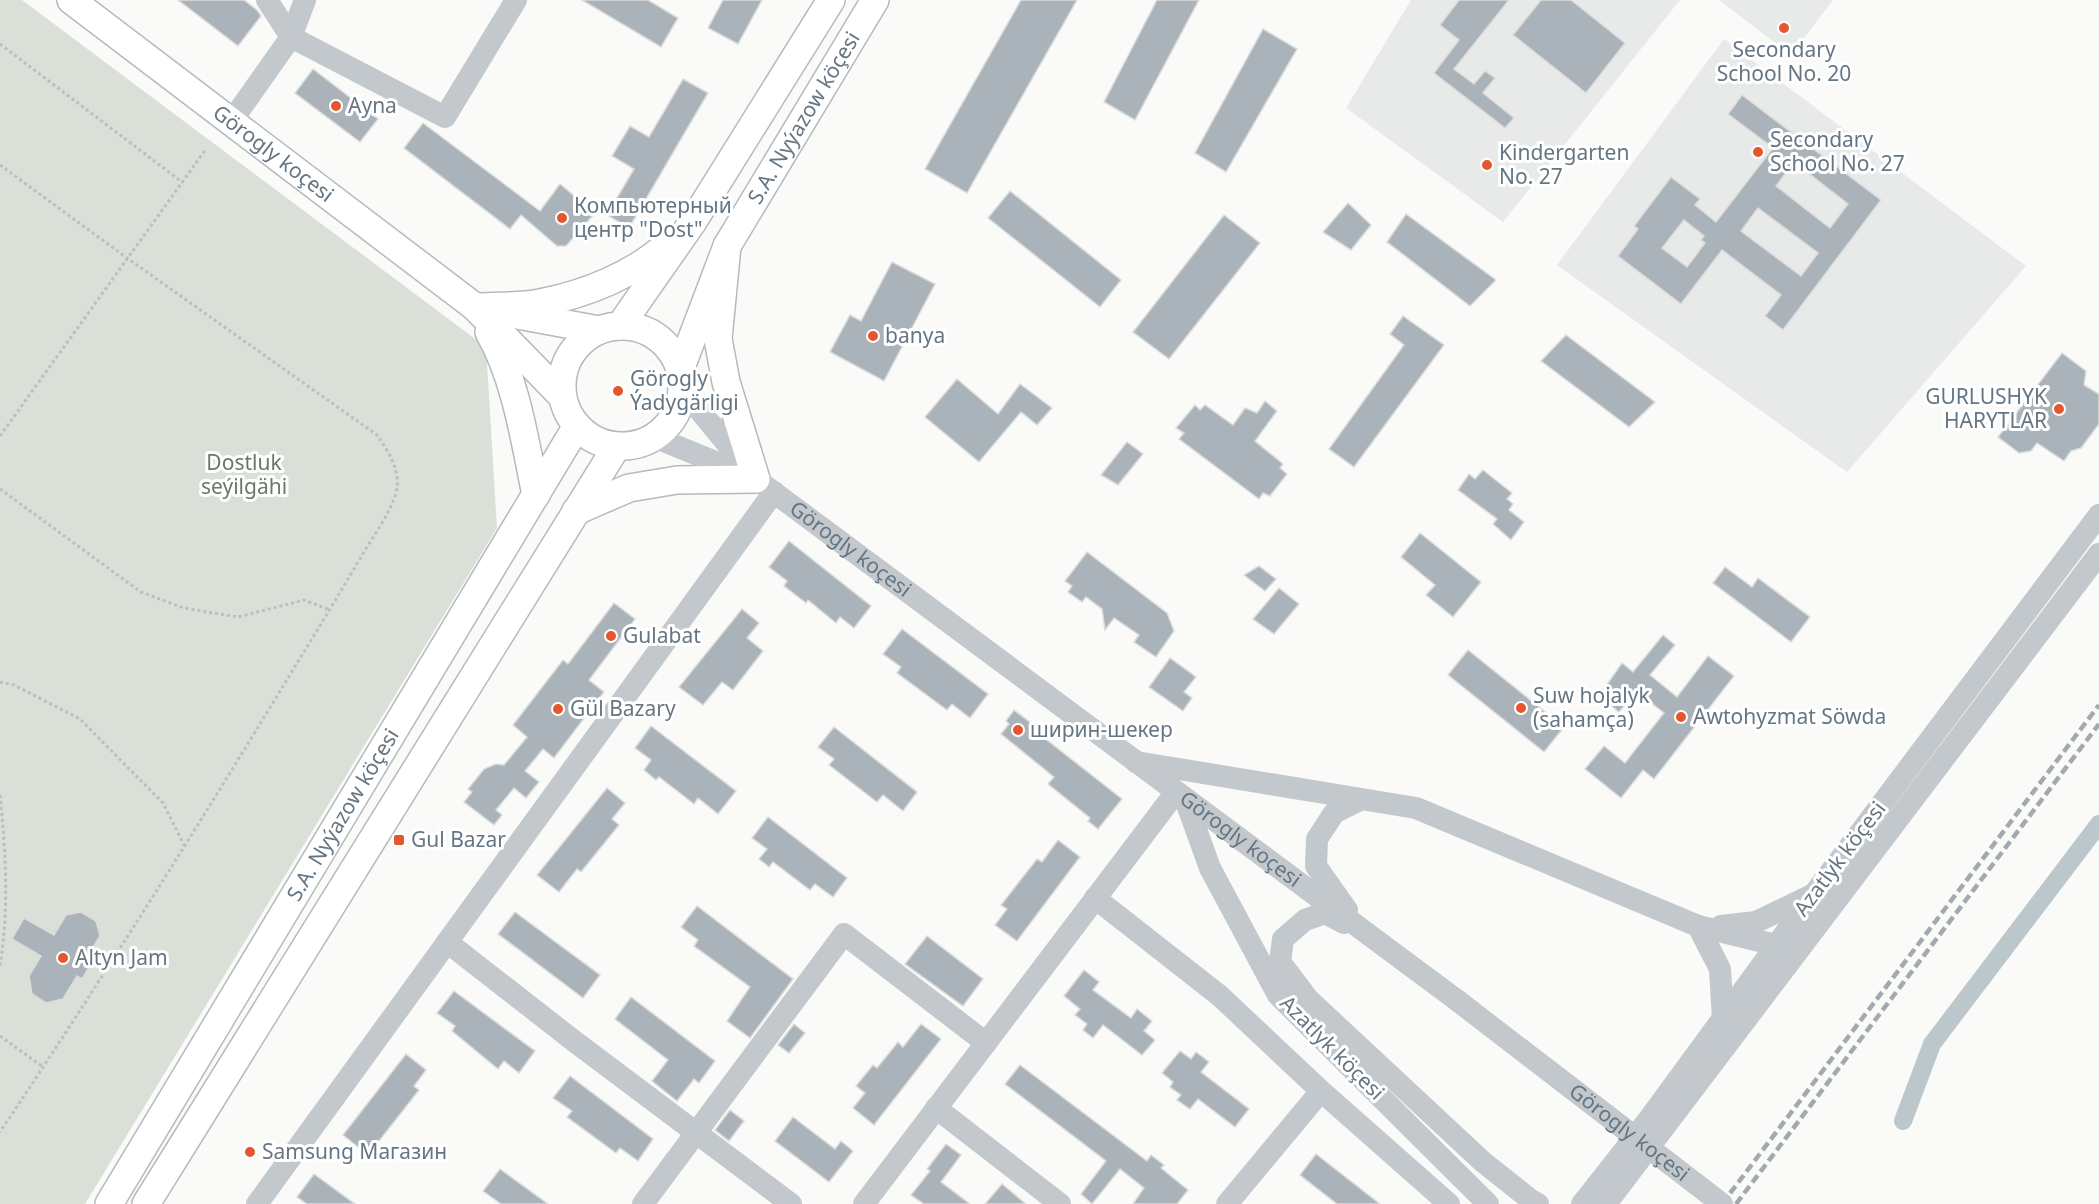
<svg xmlns="http://www.w3.org/2000/svg" width="2099" height="1204" font-family="'Noto Sans',sans-serif">
	<style>
		.built { fill: #e8e9e9 }
		.green { fill: #dadfd7 }
		.lines { fill: none; stroke-linecap: round; stroke-linejoin: round }
		.canal { stroke: #bbc7cb; stroke-width: 18 }
		.building { fill: #aab3b9; stroke: #dcdcda; stroke-width: 1.5; fill-rule: evenodd }
		.major-casing { stroke: #b5babe; stroke-width: 30 }
		.path { stroke: #bbbfc2; stroke-width: 3; stroke-dasharray: 3 3; stroke-linecap: butt }
		.minor { stroke: #c3c8cc; stroke-width: 22 }
		.major { stroke: #fff; stroke-width: 27 }
		.rail { stroke: #a2aab0; stroke-width: 4.5; stroke-dasharray: 9 4.5; stroke-linecap: butt }
		.minor-bridge { stroke: #c3c8cc; stroke-width: 22 }
		.poi-dot { fill: #e4572e; stroke: #fff; stroke-width: 2 }
		.labels { text-anchor: middle; stroke-width: 6; stroke-linejoin: round; paint-order: stroke }
		.poi-label { font-size: 21px; fill: #657683; stroke: #fff; text-anchor: start }
		.street-label { font-size: 21px; fill: #657683; stroke: #fff }
		.park-label { font-size: 21px; fill: #687a64; stroke: #fff }
	</style>
	<rect width="100%" height="100%" fill="#fafaf8"/>
	<g class="built">
		<path d="M1411 0H1680L1503 222 1346 108Z"/>
		<path d="M1719 0H1833L1791 55Z"/>
		<path d="M1724 39 2026 266 1847 472 1557 265Z"/>
	</g>
	<path class="green" d="M0 0H22L486 347 497 528 85 1204H0Z"/>
	<g class="lines">
		<path class="canal" d="M1903 1121 1932 1044 2099 824"/>
	</g>
	<g class="building">
		<path d="M178 0H244L257 10 261 16 238 46Z"/>
		<path d="M582 0H648L678 18 661 47Z"/>
		<path d="M723 0H762L738 44 708 28Z"/>
		<path d="M1021 0H1077L967 193 925 169Z"/>
		<path d="M1157 0H1199L1135 120 1104 102Z"/>
		<path d="M1459 0H1509L1454 69 1474 84 1485 71 1495 78 1483 93 1514 118 1505 128 1434 73 1459 40 1440 25Z"/>
		<path d="M1541 0H1571L1625 43 1586 93 1513 35Z"/>
		<path d="M1263 29 1297 49 1226 172 1195 153Z"/>
		<path d="M313 69 378 119 360 142 295 93Z"/>
		<path d="M683 79 708 93 629 228 607 215 634 169 612 156 630 126 649 137Z"/>
		<path d="M1742 95 1881 200 1783 330 1765 316 1781 295 1722 250 1681 304 1618 256 1638 229 1634 226 1671 177 1700 199 1695 205 1716 222 1773 148 1728 114ZM1794 162 1848 204 1830 228 1776 186ZM1758 208 1818 253 1801 276 1741 231ZM1684 220 1704 236 1701 240 1705 243 1687 267 1662 248Z"/>
		<path d="M423 123 540 211 560 184 595 213 566 246H557L521 215 510 229 404 148Z"/>
		<path d="M1010 191 1121 280 1100 307 988 218Z"/>
		<path d="M1348 203 1371 225 1351 250 1323 232Z"/>
		<path d="M1406 214 1496 280 1470 306 1387 242Z"/>
		<path d="M1224 215 1260 243 1169 359 1133 332Z"/>
		<path d="M892 262 935 284 884 381 830 352 850 315 861 321Z"/>
		<path d="M1403 316 1444 345 1354 467 1329 449 1404 345 1390 334Z"/>
		<path d="M1566 335 1655 402 1629 427 1541 361Z"/>
		<path d="M2062 353 2086 371 2084 385 2099 394V424L2081 448 2071 451 2064 461 2037 443 2031 451 2019 453 1998 437Z"/>
		<path d="M957 379 998 414 1020 384 1052 408 1037 425 1021 412 979 462 925 417Z"/>
		<path d="M1265 401 1277 411 1255 441 1283 464 1280 468 1287 474 1270 496 1263 493 1259 499 1179 439 1184 433 1176 428 1195 405 1200 410 1205 405 1233 425 1245 408 1257 413Z"/>
		<path d="M1127 442 1143 454 1118 485 1101 475Z"/>
		<path d="M1483 470 1512 493 1507 499 1513 504 1509 510 1524 522 1511 540 1493 524 1497 519 1458 490 1469 474 1475 479Z"/>
		<path d="M1420 533 1481 582 1453 617 1426 595 1435 585 1401 557Z"/>
		<path d="M789 541 871 606 854 628 840 617 836 623 808 600 806 603 784 586 787 581 769 567Z"/>
		<path d="M1087 552 1167 613 1174 631 1156 657 1134 642 1139 635 1114 618 1105 630 1102 609 1086 597 1082 602 1068 592 1072 586 1065 581Z"/>
		<path d="M1259 566 1276 579 1265 591 1244 575Z"/>
		<path d="M1725 567 1752 587 1758 578 1810 617 1791 642 1713 583Z"/>
		<path d="M1279 588 1299 604 1274 634 1253 619Z"/>
		<path d="M614 603 635 619 589 680 604 692 554 758 543 749 525 771 539 782 526 798 514 788 496 810 502 815 494 825 464 802 472 792 468 789 484 769 496 764 504 765 527 737 513 725 563 660 568 664Z"/>
		<path d="M742 609 759 623 747 638 763 651 733 690 722 682 703 705 679 687Z"/>
		<path d="M902 629 988 694 970 718 952 704 947 710 897 673 901 667 883 654Z"/>
		<path d="M1663 635 1675 645 1650 675 1677 697 1708 656 1734 676 1654 779 1643 770 1621 798 1585 769 1604 746 1625 763 1664 713 1636 691 1619 712 1599 696 1622 663 1633 672Z"/>
		<path d="M1468 650 1564 727 1544 752 1448 675Z"/>
		<path d="M1170 658 1196 677 1184 692 1192 698 1183 711 1149 687Z"/>
		<path d="M1014 710 1035 726 1033 729 1122 799 1098 829 1088 821 1090 818 1048 784 1054 777 1001 734 1009 724 1006 721Z"/>
		<path d="M651 726 736 791 718 814 698 798 694 804 659 777 656 780 644 770 651 760 635 748Z"/>
		<path d="M834 727 917 792 903 811 883 795 877 802 829 765 834 759 818 747Z"/>
		<path d="M607 788 625 803 612 819 619 825 581 872 577 869 559 892 537 875Z"/>
		<path d="M768 817 847 878 833 897 815 884 810 890 773 862 769 867 759 859 767 849 752 838Z"/>
		<path d="M1058 840 1080 857 1017 941 995 925 1007 909 1001 905 1037 859 1042 862Z"/>
		<path d="M697 906 793 979 750 1038 727 1021 750 987 694 946 698 940 681 927Z"/>
		<path d="M81 912 96 921 100 936 85 960 91 964 82 979 77 976 63 999 46 1003 32 994 29 976 41 956 12 939 24 918 54 935 66 915Z"/>
		<path d="M515 912 600 975 583 998 498 934Z"/>
		<path d="M927 936 983 979 963 1006 905 964Z"/>
		<path d="M1084 970 1099 982 1093 990 1131 1018 1137 1009 1152 1021 1144 1031 1155 1040 1142 1055 1103 1025 1093 1038 1083 1030 1087 1024 1075 1015 1080 1009 1064 996Z"/>
		<path d="M454 991 535 1051 519 1073 504 1061 498 1069 452 1031 455 1026 437 1013Z"/>
		<path d="M631 997 715 1061 699 1083 694 1079 677 1101 652 1081 668 1060 615 1019Z"/>
		<path d="M794 1024 805 1033 789 1053 778 1045Z"/>
		<path d="M921 1024 941 1039 874 1125 853 1108 865 1093 856 1086 873 1065 877 1068 898 1042 903 1047Z"/>
		<path d="M1180 1051 1191 1059 1196 1052 1209 1062 1201 1072 1249 1109 1235 1127 1198 1099 1190 1109 1177 1100 1181 1095 1170 1087 1173 1082 1162 1073Z"/>
		<path d="M406 1054 426 1070 414 1086 419 1090 368 1155 343 1135Z"/>
		<path d="M1020 1065 1147 1161 1151 1155 1164 1165 1161 1168 1188 1190 1177 1204H1133L1144 1188 1120 1169 1092 1204 1081 1194 1106 1161 1005 1084Z"/>
		<path d="M570 1076 653 1139 638 1161 620 1148 616 1153 567 1117 572 1111 553 1098Z"/>
		<path d="M730 1110 744 1121 729 1141 715 1130Z"/>
		<path d="M793 1117 835 1149 841 1141 853 1151 829 1182 775 1141Z"/>
		<path d="M946 1144 961 1155 941 1182 970 1204H924L911 1195 930 1171 927 1169Z"/>
		<path d="M1316 1154 1380 1204H1337L1300 1175Z"/>
		<path d="M500 1169 548 1204H501L483 1191Z"/>
		<path d="M314 1174 355 1204H307L297 1197Z"/>
		<path d="M1002 1184 1026 1204H985Z"/>
	</g>
	<g class="lines">
		<g class="major-casing">
			<g id="major">
				<path id="s2" d="M71 0 475 307 562 396"/>
				<path d="M475 307C496 306 519 307 540 303 586 294 634 275 669 243"/>
				<path d="M512 314 599 330"/>
				<path d="M620 326 692 223 831 0"/>
				<circle cx="622" cy="386" r="60"/>
				<path d="M489 332C516 379 525 442 536 495"/>
				<path id="s3" d="M680 370 727 246 875 0"/>
				<path d="M576 511 629 488 677 480 756 479 726 382 718 339 727 246"/>
				<path id="s4" d="M109 1204 577 426"/>
				<path d="M146 1204 617 446"/>
			</g>
		</g>
		<g class="path">
			<path d="M0 44 182 182"/>
			<path d="M0 165 127 258 377 435C388 451 402 472 396 493 389 516 373 536 361 557 338 596 315 634 291 673 197 828 101 981 0 1132"/>
			<path d="M0 436 206 149"/>
			<path d="M0 489 141 592 184 608 238 617 304 600 330 610"/>
			<path d="M0 682 14 685 80 719 163 803 185 847"/>
			<path d="M0 795C6 852 9 909 0 966"/>
			<path d="M0 1036 43 1067"/>
		</g>
		<g class="minor">
			<path d="M267 0 291 37 445 117 516 0"/>
			<path d="M231 122 291 37 305 0"/>
			<path id="s1" d="M682 389 756 479 1458 1001"/>
			<path d="M654 437 752 477"/>
			<path d="M1136 762 1416 808 1698 926 1776 945 1789 951"/>
			<path d="M1185 799 1210 868 1278 995 1488 1204"/>
			<path d="M1095 898 1220 996 1321 1091 1449 1204"/>
			<path d="M1347 910 1316 866 1317 839 1334 813 1360 800"/>
			<path d="M1344 923 1325 913 1305 920 1283 939 1280 962 1308 999 1483 1162 1531 1200 1538 1204"/>
			<path d="M1698 926 1720 969 1723 1019"/>
			<path d="M1721 926 1756 922 1810 896"/>
			<path d="M447 942 574 1041 791 1204"/>
			<path d="M936 1108 1060 1204"/>
			<path d="M257 1204 774 492"/>
			<path d="M643 1204 844 934 986 1043"/>
			<path d="M864 1204 1176 792"/>
			<path d="M1227 1204 1321 1091"/>
			<path d="M1582 1204 1649 1119 1814 894 2099 515"/>
			<path d="M1606 1204 2099 554"/>
		</g>
		<use href="#major" class="major"/>
		<g class="rail">
			<path d="M1722 1204 2099 705"/>
			<path d="M1736 1204 2099 724"/>
		</g>
		<path class="minor-bridge" id="s5" d="M1458 1001 1722 1204"/>
	</g>
	<g class="poi-dot">
		<circle cx="1784" cy="28" r="6"/>
		<circle cx="336" cy="106" r="6"/>
		<circle cx="1758" cy="152" r="6"/>
		<circle cx="1487" cy="165" r="6"/>
		<circle cx="562" cy="218" r="6"/>
		<circle cx="873" cy="336" r="6"/>
		<circle cx="618" cy="391" r="6"/>
		<circle cx="2059" cy="409" r="6"/>
		<circle cx="611" cy="636" r="6"/>
		<circle cx="1521" cy="708" r="6"/>
		<circle cx="558" cy="709" r="6"/>
		<circle cx="1681" cy="717" r="6"/>
		<circle cx="1018" cy="730" r="6"/>
		<rect x="393" y="834" width="12" height="12" rx="3"/>
		<circle cx="63" cy="958" r="6"/>
		<circle cx="250" cy="1152" r="6"/>
	</g>
	<g class="labels">
		<g class="poi-label">
			<text x="1784" y="57" text-anchor="middle">Secondary<tspan x="1784" dy="24">School No. 20</tspan></text>
			<text x="348" y="113">Ayna</text>
			<text x="1770" y="147">Secondary<tspan x="1770" dy="24">School No. 27</tspan></text>
			<text x="1499" y="160">Kindergarten<tspan x="1499" dy="24">No. 27</tspan></text>
			<text x="574" y="213">Компьютерный<tspan x="574" dy="24">центр "Dost"</tspan></text>
			<text x="885" y="343">banya</text>
			<text x="630" y="386">Görogly<tspan x="630" dy="24">Ýadygärligi</tspan></text>
			<text x="2047" y="404" text-anchor="end">GURLUSHYK<tspan x="2047" dy="24">HARYTLAR</tspan></text>
			<text x="623" y="643">Gulabat</text>
			<text x="1533" y="703">Suw hojalyk<tspan x="1533" dy="24">(sahamça)</tspan></text>
			<text x="570" y="716">Gül Bazary</text>
			<text x="1693" y="724">Awtohyzmat Söwda</text>
			<text x="1030" y="737">ширин-шекер</text>
			<text x="411" y="847">Gul Bazar</text>
			<text x="75" y="965">Altyn Jam</text>
			<text x="262" y="1159">Samsung Магазин</text>
		</g>
		<g class="street-label">
			<text dy="7" stroke="none"><textPath href="#s3" startOffset="282">S.A. Nyýazow köçesi</textPath></text>
			<text dy="7" stroke="none"><textPath href="#s2" startOffset="254">Görogly koçesi</textPath></text>
			<text dy="7" stroke="none"><textPath href="#s1" startOffset="234">Görogly koçesi</textPath></text>
			<text dy="7" stroke="none"><textPath href="#s4" startOffset="454">S.A. Nyýazow köçesi</textPath></text>
			<text dy="7" stroke="none"><textPath href="#s1" startOffset="720">Görogly koçesi</textPath></text>
			<text transform="translate(1840 859) rotate(-53)" y="7">Azatlyk köçesi</text>
			<text transform="translate(1332 1048) rotate(45)" y="7">Azatlyk köçesi</text>
			<text dy="7" stroke="none"><textPath href="#s5" startOffset="216">Görogly koçesi</textPath></text>
		</g>
		<g class="park-label">
			<text x="244" y="470">Dostluk<tspan x="244" dy="24">seýilgähi</tspan></text>
		</g>
	</g>
</svg>
